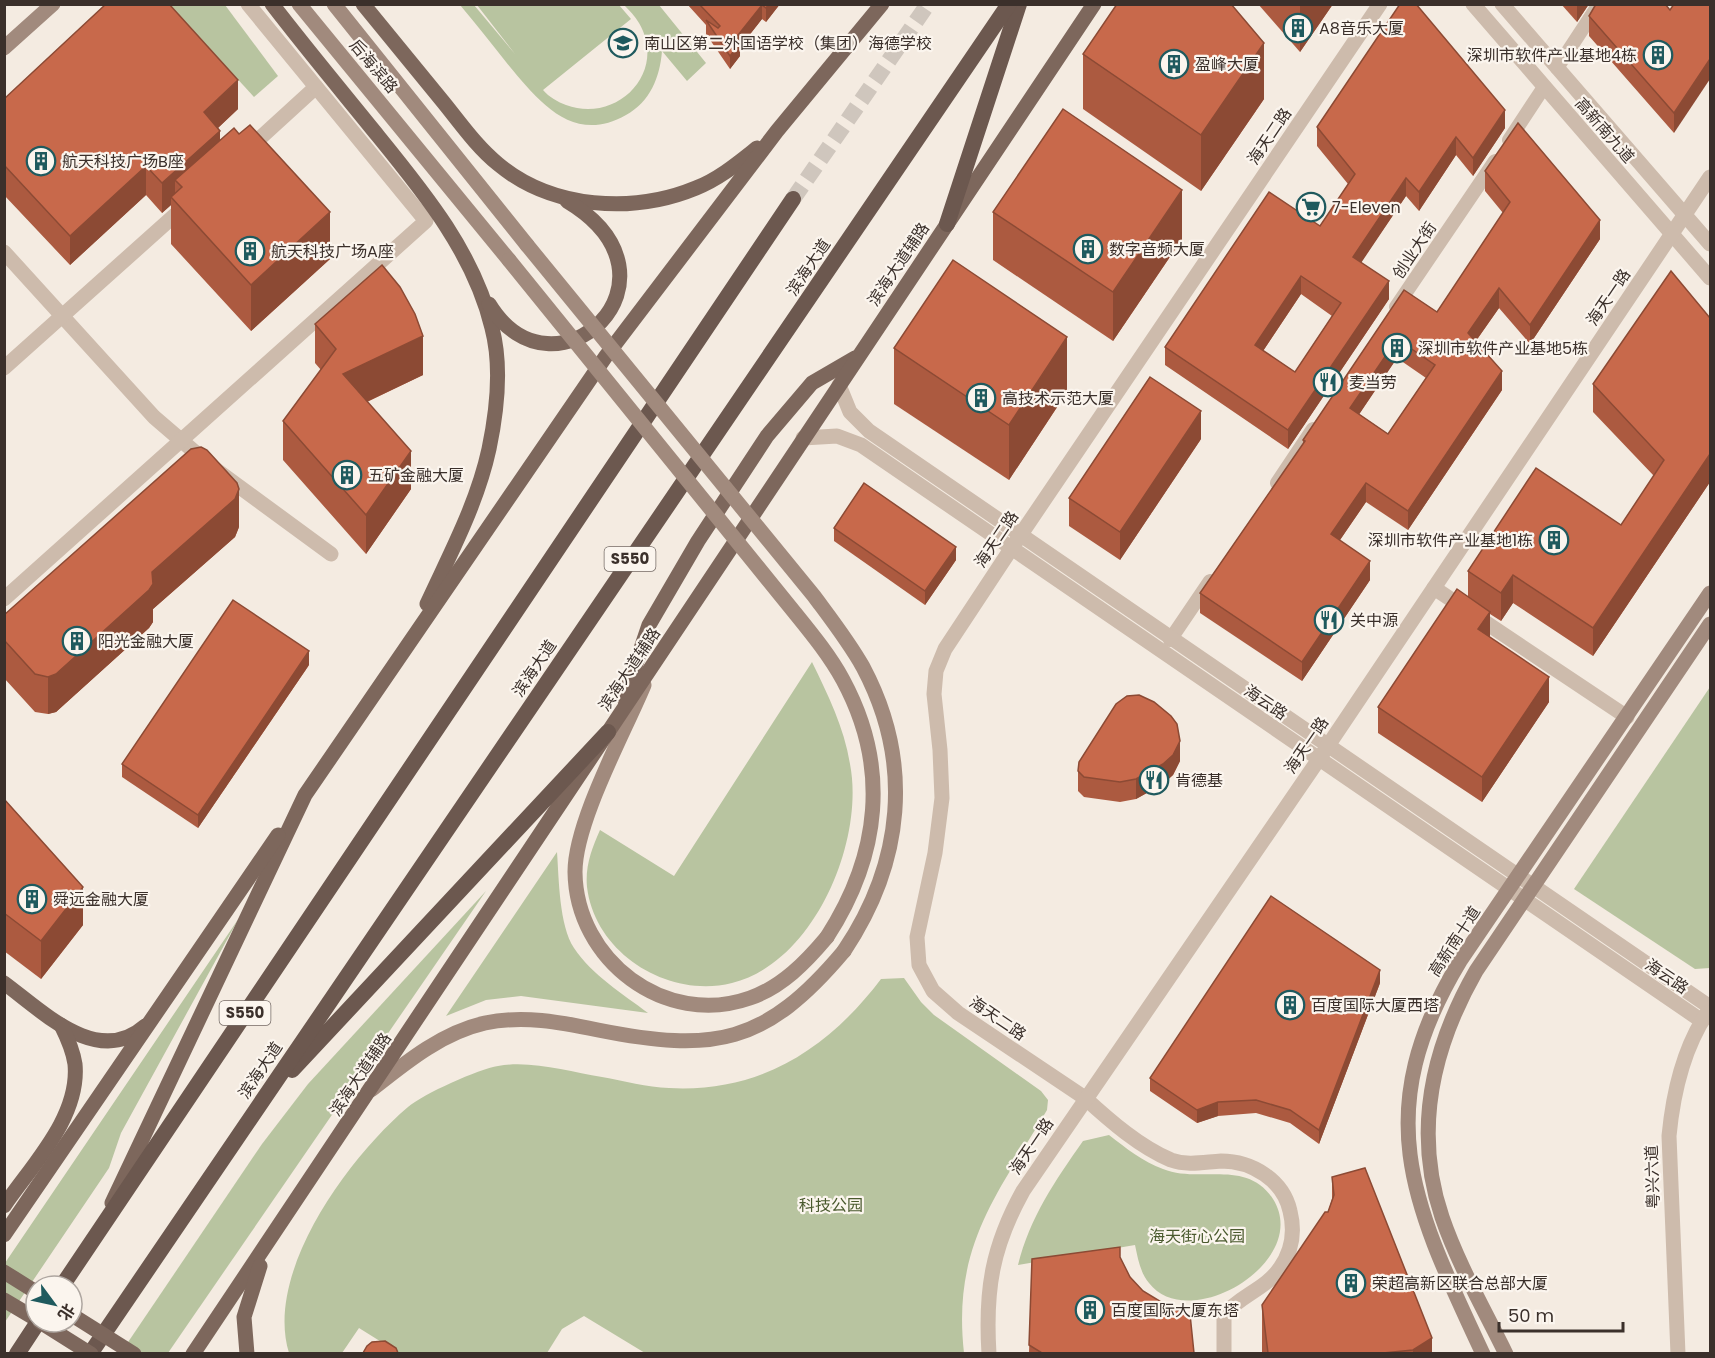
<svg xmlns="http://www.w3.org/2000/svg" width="1715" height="1358" font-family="Poppins,'Noto Sans SC',sans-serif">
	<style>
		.green { fill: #b8c4a0 }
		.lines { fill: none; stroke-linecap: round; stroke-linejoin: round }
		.trunk-tunnel { stroke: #cfc6bd; stroke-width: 16; stroke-dasharray: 16 8; stroke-linecap: butt }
		.pedestrian { stroke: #cdbbac; stroke-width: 14 }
		.minor { stroke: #cdbbac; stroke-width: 15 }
		.tertiary { stroke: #cdbbac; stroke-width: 15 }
		.secondary { stroke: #a18a7d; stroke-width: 15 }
		.primary { stroke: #7d675c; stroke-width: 15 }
		.trunk { stroke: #6c584f; stroke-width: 16 }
		.secondary-bridge { stroke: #a18a7d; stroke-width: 15 }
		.primary-bridge { stroke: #7d675c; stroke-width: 15 }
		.wall { fill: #ac5a40; fill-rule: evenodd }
		.shaded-wall { fill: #8c4a34 }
		.building { fill: #c8694b; stroke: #8c4a34; stroke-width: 1.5; fill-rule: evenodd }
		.labels { text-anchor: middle; stroke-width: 4.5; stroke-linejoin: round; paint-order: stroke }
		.shield { fill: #fbf5ee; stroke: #756b66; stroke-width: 1.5 }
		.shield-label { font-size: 15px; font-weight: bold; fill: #3b302b }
		.poi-label { font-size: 16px; fill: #3b302b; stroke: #fbf5ee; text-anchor: start }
		.street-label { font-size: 16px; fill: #3b302b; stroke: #fbf5ee }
		.park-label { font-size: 16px; fill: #4a5a2e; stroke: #fbf5ee }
	</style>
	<rect width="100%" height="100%" fill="#f4ebe1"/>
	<g class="green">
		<path d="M170 5H225L278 76 254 97Z"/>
		<path d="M460 5H474L515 54 477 5H619L631 19 543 90C549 97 558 102 566 105 617 124 668 72 639 23 635 16 629 10 624 5H659L706 63 687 81 662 51C660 77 650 102 626 115 572 146 537 99 506 62 491 43 476 24 460 5Z"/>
		<path d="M812 662C828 695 844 727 850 764 865 841 814 963 732 983 669 999 595 954 587 887 585 866 592 848 600 830L674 876Z"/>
		<path d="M1710 687V968L1695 969 1574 889Z"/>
		<path d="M557 852C559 879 559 925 574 948 592 975 623 994 648 1013L521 996 486 1000 446 1016Z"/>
		<path d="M486 891 168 1353 120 1354 262 1144 308 1084Z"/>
		<path d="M239 918 121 1133 109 1168 5 1322V1263Z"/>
		<path d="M904 978 921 1002 934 1015 1041 1091 1048 1100 1047 1110C997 1195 952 1246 964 1353H645L584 1316 562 1329 547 1353H399L359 1328 342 1353H289C264 1272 349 1157 408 1107 423 1094 479 1069 498 1066 532 1060 569 1072 602 1077 624 1081 647 1087 669 1088 760 1093 828 1049 881 979Z"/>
		<path d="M1109 1135C1126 1148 1143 1162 1163 1169 1200 1184 1246 1158 1273 1199 1312 1261 1189 1335 1149 1283 1140 1272 1138 1259 1135 1245L1018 1265C1030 1217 1055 1181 1083 1141Z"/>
	</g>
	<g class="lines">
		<path class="trunk-tunnel" d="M793 199 928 4"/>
		<g class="pedestrian">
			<path d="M1557 68 1599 4"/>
			<path d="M1509 140 1544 87"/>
			<path d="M1396 307 1495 161"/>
			<path d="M1277 483 1313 429"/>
			<path d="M1170 640 1210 581"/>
		</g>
		<g class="minor">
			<path d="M247 150 316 87"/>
			<path d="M4 252 154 417 211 466 331 554"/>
			<path d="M4 368 185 206"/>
			<path d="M1434 588 1627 717"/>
			<path d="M4 599 426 221 248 4"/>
			<path d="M1085 1098C1110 1121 1140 1147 1171 1160 1188 1166 1204 1162 1221 1161 1252 1161 1283 1180 1290 1211 1295 1231 1292 1251 1280 1268 1266 1289 1239 1296 1224 1315V1354"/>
		</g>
		<g class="tertiary">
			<path d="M1473 4 1710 278"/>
			<path d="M1502 4 1710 244"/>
			<path d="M839 385 850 412 869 431 1710 1007"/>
			<path d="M803 438 837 436 861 445 1702 1021"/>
			<path d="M1085 1098 958 1013 933 991 919 965 917 937 935 853 942 798 940 750 934 694 936 671 945 649 1011 549 1380 4"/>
			<path d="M989 1354C985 1290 992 1247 1023 1191L1319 759 1710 177"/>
			<path d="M1678 1354 1669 1136C1673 1094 1683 1049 1707 1013"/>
		</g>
		<g class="secondary">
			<path d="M299 4 509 260"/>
			<path d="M334 4 527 245"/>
			<path d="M4 48 53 4"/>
			<path d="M644 685C624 733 575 822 575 872 576 960 665 1028 750 998 782 987 806 962 827 937"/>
			<path d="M371 1090C405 1063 441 1033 485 1023 523 1015 560 1022 598 1030 714 1053 765 1045 844 951"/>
			<path d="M1483 1354C1414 1206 1367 1115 1460 961L1710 593"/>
			<path d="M1506 1354C1484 1309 1458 1264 1442 1217 1413 1131 1432 1048 1476 971L1710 624"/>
		</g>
		<g class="primary">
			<path d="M272 4C305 47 340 89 374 131 422 190 474 252 492 328 502 366 497 411 489 449 477 504 450 554 427 604"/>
			<path d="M363 4C390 37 417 70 444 103 461 124 477 147 498 164 552 209 633 214 696 188 719 179 738 163 757 148"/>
			<path d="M489 304C554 410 697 279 567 201"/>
			<path d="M624 699 649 625 698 541 767 436 812 383 855 358"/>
			<path d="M4 983C42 1011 98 1068 145 1026"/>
			<path d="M112 1203 305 795 606 356 777 131 882 4"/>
			<path d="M4 1206C32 1165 80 1117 75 1064 73 1050 67 1037 61 1025"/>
			<path d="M4 1235 278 835"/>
			<path d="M4 1272 36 1292"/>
			<path d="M4 1300 36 1319"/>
			<path d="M193 1354 1094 4"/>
			<path d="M247 1354 244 1317 260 1266"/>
		</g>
		<g class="trunk">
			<path d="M947 224 1019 4"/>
			<path d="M292 1070 608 732"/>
			<path d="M62 1286 793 199"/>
			<path d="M17 1354 38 1322"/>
			<path d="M90 1354 1009 4"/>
		</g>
		<g class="secondary-bridge">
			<path d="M527 245 814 596C831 619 849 642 863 667 914 763 903 863 844 951"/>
			<path d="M509 260 795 613C812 634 830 656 843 680 890 767 880 855 827 937"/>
		</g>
		<g class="primary-bridge">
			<path d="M72 1315 134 1354"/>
			<path d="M40 1322 91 1354"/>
		</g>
	</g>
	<g class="wall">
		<path d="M687 4H780L766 22 762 19 740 47V56L730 69 706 34V25Z"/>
		<path d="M1258 4H1333L1300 52Z"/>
		<path d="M1561 4H1589L1577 22Z"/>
		<path d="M1674 4V133L1589 36V16L1670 10Z"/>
		<path d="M1083 54 1264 99 1201 191 1083 109Z"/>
		<path d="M4 99 238 109 218 128 220 139 330 259 251 331 171 244V205L162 213 146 195 70 265 4 195Z"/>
		<path d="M1317 127 1505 128 1473 176 1456 155 1419 211 1406 196 1361 262 1389 299 1288 449 1165 365V347L1320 226 1348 184 1317 146ZM1301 294 1332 316 1295 372 1263 351Z"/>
		<path d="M1485 171 1600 239 1530 344 1499 308 1476 341 1502 390 1408 530 1366 502 1340 540 1370 580 1302 681 1200 613V593L1303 444V440L1404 290 1437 312 1503 213 1485 191ZM1397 358 1426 378 1388 434 1359 414Z"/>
		<path d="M993 212 1182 239 1113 341 993 260Z"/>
		<path d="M315 324 423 375 367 402 411 489 366 554 283 460V421L321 370 315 363Z"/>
		<path d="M894 348 1067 392 1009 480 894 404Z"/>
		<path d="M1593 384 1710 482 1593 656 1513 603 1501 621 1490 614V637L1549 702 1482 802 1378 733V707L1468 597V571L1621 525 1654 476 1593 412Z"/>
		<path d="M1201 439 1120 560 1069 526V498Z"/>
		<path d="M239 527 235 537 153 609V622L149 628 56 712 48 714 35 712 4 678V615Z"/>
		<path d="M834 528 956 560 925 605 834 541Z"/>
		<path d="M309 665 198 828 122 777V764Z"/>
		<path d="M1180 761 1173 775 1163 784 1136 799 1120 802 1084 797 1078 791V771Z"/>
		<path d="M4 799 83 925 41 979 4 951Z"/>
		<path d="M1380 983 1319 1144 1290 1123 1256 1113 1218 1116 1197 1123 1150 1091V1078Z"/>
		<path d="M1332 1177 1432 1353H1262V1305L1328 1212 1332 1199Z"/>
		<path d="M1120 1257 1130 1277 1194 1353H1029L1032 1259Z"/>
	</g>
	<g class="shaded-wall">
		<path d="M769 4H780L766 22V8Z"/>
		<path d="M1300 4H1333L1300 52Z"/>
		<path d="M1577 4H1589L1577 22Z"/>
		<path d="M762 5V19L740 47V56L730 69V56L735 39Z"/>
		<path d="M1264 43V99L1201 191V135Z"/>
		<path d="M1710 59V79L1674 133V113Z"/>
		<path d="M238 80V109L204 141V112Z"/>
		<path d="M1505 110V128L1473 176V158Z"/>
		<path d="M220 131V160L182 187 175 180V201L171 197V205L162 213V183Z"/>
		<path d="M1456 137V155L1419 211V192Z"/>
		<path d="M146 166V195L70 265V236Z"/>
		<path d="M1406 178V196L1353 275V257Z"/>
		<path d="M1182 190V239L1113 341V292Z"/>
		<path d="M330 212V259L251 331V285Z"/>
		<path d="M1600 220V239L1530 344V325Z"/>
		<path d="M1301 276V294L1255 363V345Z"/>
		<path d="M1389 281V299L1288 449V430Z"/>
		<path d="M1499 288V308L1468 352V333Z"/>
		<path d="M423 336V375L343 413V374Z"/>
		<path d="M1067 337V392L1009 480V425Z"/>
		<path d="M1397 339V358L1350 428V408Z"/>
		<path d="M1502 371V390L1408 530V511Z"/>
		<path d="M1201 411V439L1120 560V532Z"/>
		<path d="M411 451V489L366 554V515Z"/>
		<path d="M1710 454V482L1593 656V628Z"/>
		<path d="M1366 483V502L1331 553V534Z"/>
		<path d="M239 489V527L235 537 153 609V622L149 628 56 712 48 714V677L152 572Z"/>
		<path d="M956 547V560L925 605V591Z"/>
		<path d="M1370 561V580L1302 681V662Z"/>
		<path d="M1513 575V603L1501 621V593Z"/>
		<path d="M1490 612V637L1478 629Z"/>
		<path d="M309 651V665L198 828V815Z"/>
		<path d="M1549 677V702L1482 802V777Z"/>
		<path d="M1180 741V761L1173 775 1163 784 1136 799V779Z"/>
		<path d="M83 887V925L41 979V941Z"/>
		<path d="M1380 970V983L1319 1144V1130Z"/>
		<path d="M1218 1102V1116L1197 1123V1110Z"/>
		<path d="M1432 1338V1353H1413V1350Z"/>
	</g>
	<g class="building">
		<path d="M106 4H169L238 80 204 112 220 131 162 183 146 166 70 236 4 165V99Z"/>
		<path d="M699 4H769L766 8 762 5 735 39 740 43 730 56 706 20 718 28 720 26Z"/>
		<path d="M1117 4H1231L1264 43 1201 135 1083 54Z"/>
		<path d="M1400 4H1416L1505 110 1473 158 1456 137 1419 192 1406 178 1353 257 1389 281 1288 430 1165 347 1269 192 1320 226 1355 174 1317 127ZM1301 276 1341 303 1295 372 1255 345Z"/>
		<path d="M1596 4H1665L1670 10 1674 4H1710V59L1674 113 1589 16Z"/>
		<path d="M1063 109 1182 190 1113 292 993 212Z"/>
		<path d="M1518 123 1600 220 1530 325 1499 288 1468 333 1502 371 1408 511 1366 483 1331 534 1370 561 1302 662 1200 593 1305 441 1303 440 1404 290 1437 312 1510 202 1485 171ZM1397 339 1435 365 1388 434 1350 408Z"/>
		<path d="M250 125 330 212 251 285 171 197 182 187 175 180 234 128 239 134Z"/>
		<path d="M953 260 1067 337 1009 425 894 348Z"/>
		<path d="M382 265 400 287 415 314 423 336 343 374 411 451 366 515 283 421 336 349 315 324Z"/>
		<path d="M1671 271 1710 318V454L1593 628 1513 575 1501 593 1468 571 1536 468 1621 525 1664 460 1593 384Z"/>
		<path d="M1150 377 1201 411 1120 532 1069 498Z"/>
		<path d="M201 447 207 450 237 483 239 489 235 499 152 572 153 584 149 590 56 674 48 677 35 674 4 640V615L191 449Z"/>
		<path d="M864 483 956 547 925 591 834 528Z"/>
		<path d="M1457 589 1490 612 1478 629 1549 677 1482 777 1378 707Z"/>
		<path d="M233 600 309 651 198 815 122 764Z"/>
		<path d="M1139 695 1154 702 1171 716 1177 724 1180 741 1173 755 1163 764 1136 779 1120 782 1084 777 1078 771 1079 762 1116 704 1127 696Z"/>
		<path d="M4 799 83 887 41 941 4 913Z"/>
		<path d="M1271 896 1380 970 1319 1130 1290 1110 1256 1100 1218 1102 1197 1110 1150 1078Z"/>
		<path d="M1365 1168 1432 1338 1413 1350 1383 1353H1268L1262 1305 1325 1212H1328L1334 1195 1332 1177Z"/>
		<path d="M1120 1247V1257L1130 1277 1143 1291 1171 1308 1190 1314 1194 1353H1042L1029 1345 1032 1259Z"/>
		<path d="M385 1341 396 1348 398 1353H363L367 1346 372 1342Z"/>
	</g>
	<defs>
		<g id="building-ring" transform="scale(1.5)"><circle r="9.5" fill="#fbf5ee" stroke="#1f5a5e" stroke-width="1.5"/><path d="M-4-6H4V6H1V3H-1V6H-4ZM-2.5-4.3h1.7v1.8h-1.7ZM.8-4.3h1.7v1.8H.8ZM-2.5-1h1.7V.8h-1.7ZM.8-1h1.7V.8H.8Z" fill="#1f5a5e"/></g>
		<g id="school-ring" transform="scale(1.5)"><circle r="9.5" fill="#fbf5ee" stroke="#1f5a5e" stroke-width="1.5"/><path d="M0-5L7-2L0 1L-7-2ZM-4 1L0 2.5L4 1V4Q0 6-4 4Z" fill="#1f5a5e"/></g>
		<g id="supermarket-ring" transform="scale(1.5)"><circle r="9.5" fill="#fbf5ee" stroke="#1f5a5e" stroke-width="1.5"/><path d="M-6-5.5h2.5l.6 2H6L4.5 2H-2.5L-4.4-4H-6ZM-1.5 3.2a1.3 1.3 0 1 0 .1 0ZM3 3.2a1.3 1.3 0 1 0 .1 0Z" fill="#1f5a5e"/></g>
		<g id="restaurant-ring" transform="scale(1.5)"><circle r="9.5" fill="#fbf5ee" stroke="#1f5a5e" stroke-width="1.5"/><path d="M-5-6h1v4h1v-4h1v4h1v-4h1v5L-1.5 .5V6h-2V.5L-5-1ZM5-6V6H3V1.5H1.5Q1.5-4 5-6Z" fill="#1f5a5e"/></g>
	</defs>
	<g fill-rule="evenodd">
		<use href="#building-ring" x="1298" y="28"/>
		<use href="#school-ring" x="623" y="43"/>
		<use href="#building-ring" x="1658" y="55"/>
		<use href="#building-ring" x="1174" y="64"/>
		<use href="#building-ring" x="41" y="161"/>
		<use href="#supermarket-ring" x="1311" y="207"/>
		<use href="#building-ring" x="1088" y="249"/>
		<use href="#building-ring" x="250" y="251"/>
		<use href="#building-ring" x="1397" y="348"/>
		<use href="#restaurant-ring" x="1328" y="382"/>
		<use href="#building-ring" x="981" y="398"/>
		<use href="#building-ring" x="347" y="475"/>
		<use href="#building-ring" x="1554" y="540"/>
		<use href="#restaurant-ring" x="1329" y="620"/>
		<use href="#building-ring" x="77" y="641"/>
		<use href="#restaurant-ring" x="1154" y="780"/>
		<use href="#building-ring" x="32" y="899"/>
		<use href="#building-ring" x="1290" y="1005"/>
		<use href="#building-ring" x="1351" y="1283"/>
		<use href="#building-ring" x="1090" y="1310"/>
	</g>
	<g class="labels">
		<g class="shield">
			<rect x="604.5" y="547" width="51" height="24" rx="4.5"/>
			<rect x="219.5" y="1001" width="51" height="24" rx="4.5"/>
		</g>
		<g class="shield-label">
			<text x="630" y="564">S550</text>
			<text x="245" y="1018">S550</text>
		</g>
		<g class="poi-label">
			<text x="1319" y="34">A8音乐大厦</text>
			<text x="644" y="49">南山区第二外国语学校（集团）海德学校</text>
			<text x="1637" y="61" text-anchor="end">深圳市软件产业基地4栋</text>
			<text x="1195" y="70">盈峰大厦</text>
			<text x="62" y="167">航天科技广场B座</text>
			<text x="1332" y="213">7-Eleven</text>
			<text x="1109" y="255">数字音频大厦</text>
			<text x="271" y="257">航天科技广场A座</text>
			<text x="1418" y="354">深圳市软件产业基地5栋</text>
			<text x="1349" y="388">麦当劳</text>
			<text x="1002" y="404">高技术示范大厦</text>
			<text x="368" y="481">五矿金融大厦</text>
			<text x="1533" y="546" text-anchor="end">深圳市软件产业基地1栋</text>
			<text x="1350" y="626">关中源</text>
			<text x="98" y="647">阳光金融大厦</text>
			<text x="1175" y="786">肯德基</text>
			<text x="53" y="905">舜远金融大厦</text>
			<text x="1311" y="1011">百度国际大厦西塔</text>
			<text x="1372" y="1289">荣超高新区联合总部大厦</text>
			<text x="1111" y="1316">百度国际大厦东塔</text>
		</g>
		<g class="street-label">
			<text transform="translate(374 66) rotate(50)" y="6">后海滨路</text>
			<text transform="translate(1605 130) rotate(49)" y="6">高新南九道</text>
			<text transform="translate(1269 136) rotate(-56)" y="6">海天二路</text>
			<text transform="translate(1414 250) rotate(-56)" y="6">创业大街</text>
			<text transform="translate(898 264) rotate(-56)" y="6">滨海大道辅路</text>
			<text transform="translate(808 267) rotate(-56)" y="6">滨海大道</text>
			<text transform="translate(1608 297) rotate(-56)" y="6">海天一路</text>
			<text transform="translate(996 539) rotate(-56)" y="6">海天二路</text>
			<text transform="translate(534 668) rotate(-56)" y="6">滨海大道</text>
			<text transform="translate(629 669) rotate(-56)" y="6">滨海大道辅路</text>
			<text transform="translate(1266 702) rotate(34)" y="6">海云路</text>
			<text transform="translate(1306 745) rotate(-56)" y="6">海天一路</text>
			<text transform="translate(1454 941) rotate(-57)" y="6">高新南十道</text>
			<text transform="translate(1667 976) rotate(34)" y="6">海云路</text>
			<text transform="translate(998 1018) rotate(34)" y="6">海天二路</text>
			<text transform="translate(260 1070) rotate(-56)" y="6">滨海大道</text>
			<text transform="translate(360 1074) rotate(-56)" y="6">滨海大道辅路</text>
			<text transform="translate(1031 1146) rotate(-56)" y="6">海天一路</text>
			<text transform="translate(1652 1177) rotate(-92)" y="6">粤兴六道</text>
		</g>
		<g class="park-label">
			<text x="831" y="1211">科技公园</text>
			<text x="1197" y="1242">海天街心公园</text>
		</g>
	</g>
	<rect width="1715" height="1358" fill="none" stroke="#3b302b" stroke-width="12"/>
	<g transform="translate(54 1304) rotate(123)"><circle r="28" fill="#fbf5ee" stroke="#aea6a0" stroke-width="1.5"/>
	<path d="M0-4.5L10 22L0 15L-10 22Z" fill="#1f5a5e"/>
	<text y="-9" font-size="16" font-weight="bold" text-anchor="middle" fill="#3b302b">北</text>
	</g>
	<path d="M1499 1322v9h124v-9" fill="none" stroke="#3b302b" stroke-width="3"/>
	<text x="1508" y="1322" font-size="18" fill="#3b302b" stroke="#fbf5ee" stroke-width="4.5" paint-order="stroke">50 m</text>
</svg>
